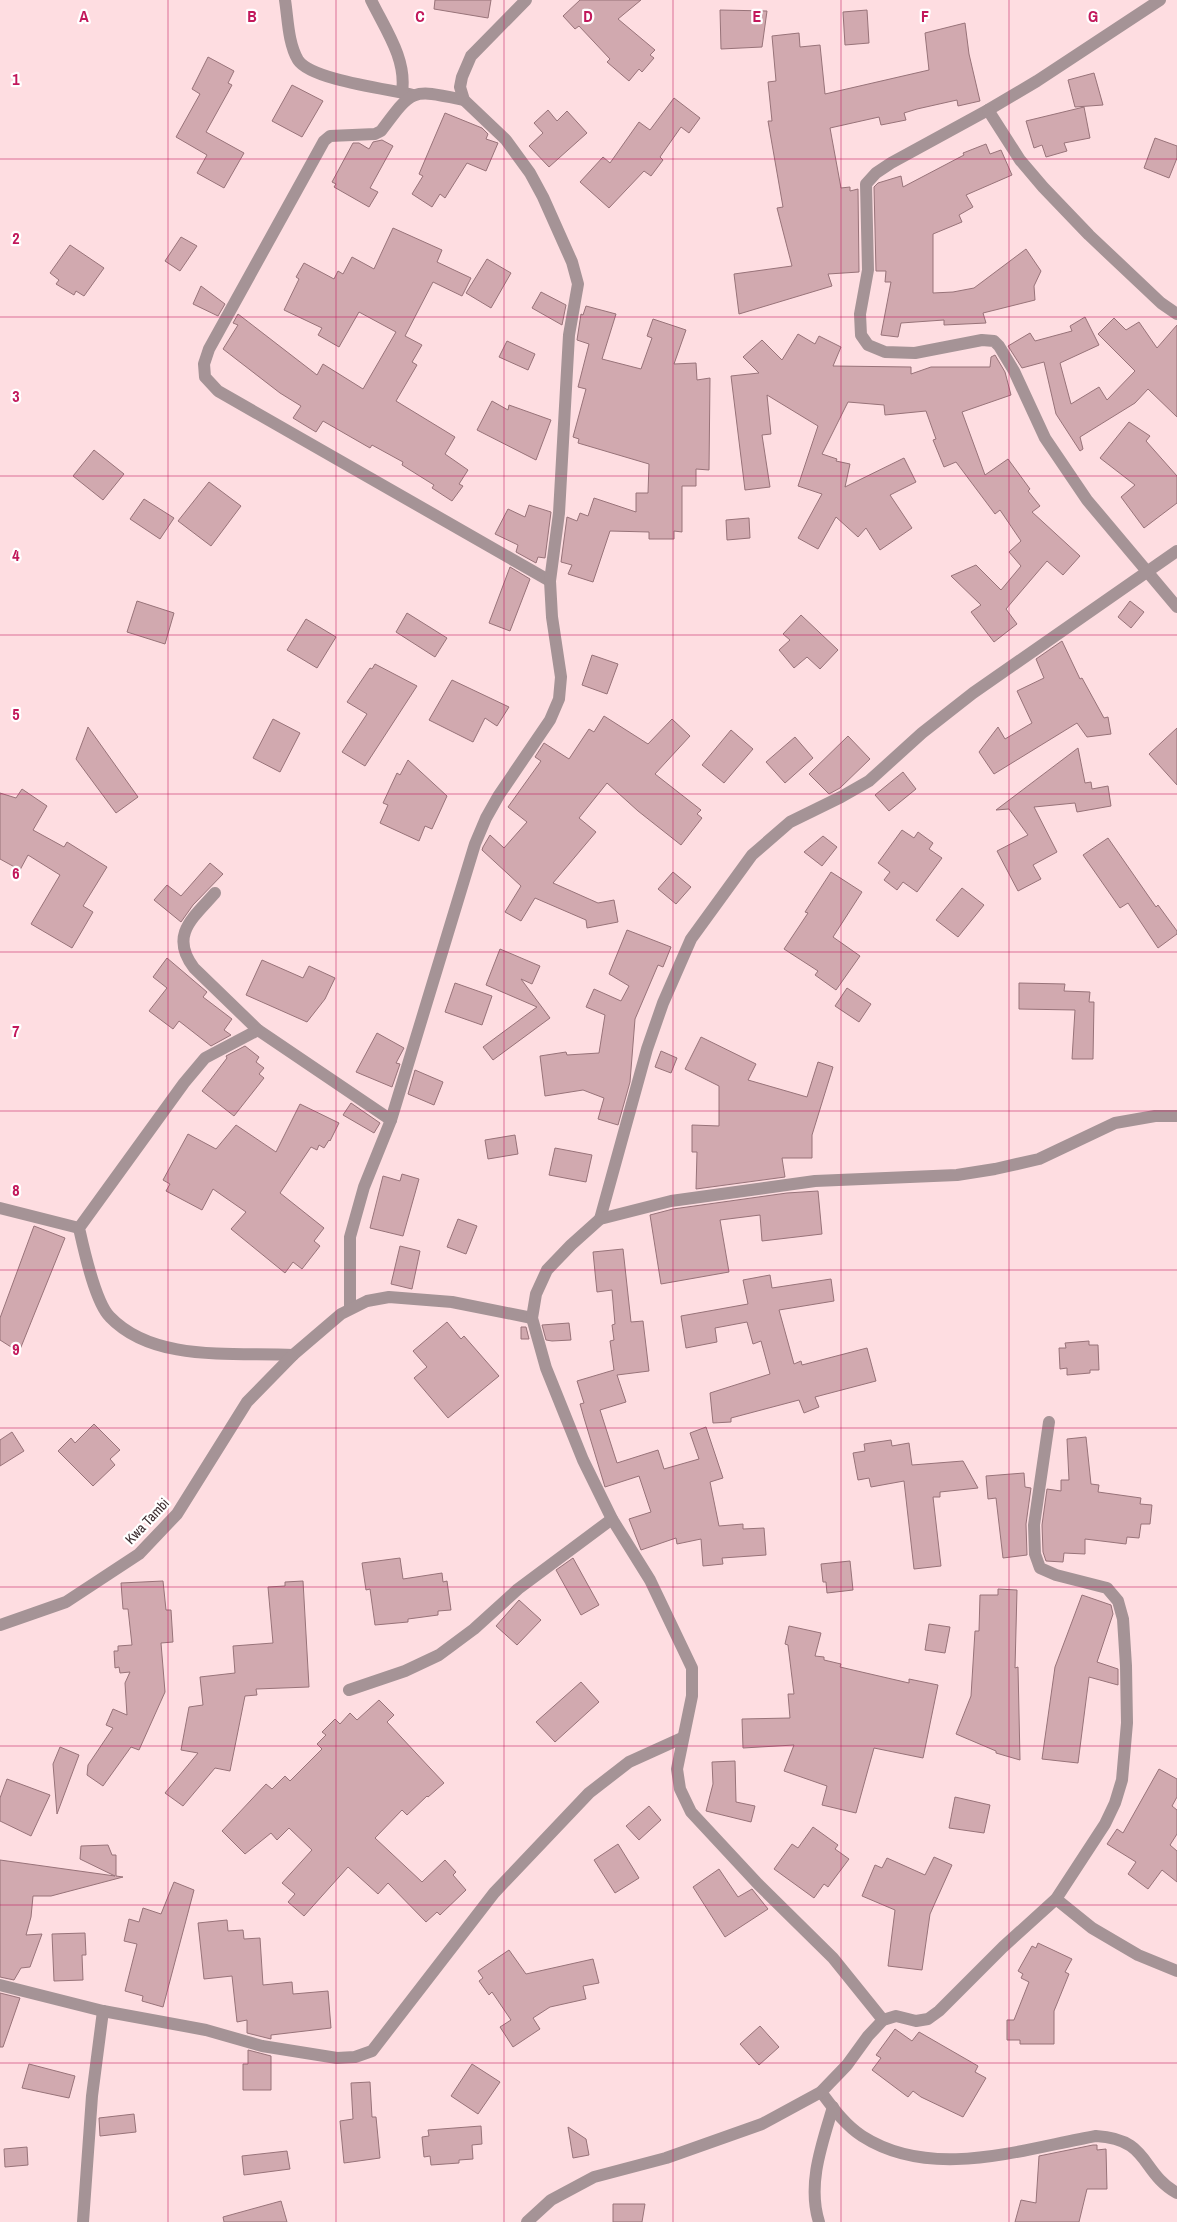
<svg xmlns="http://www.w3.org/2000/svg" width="1177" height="2222" font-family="'Archivo Narrow',sans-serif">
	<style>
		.building { fill: #d1a9af; stroke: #987379 }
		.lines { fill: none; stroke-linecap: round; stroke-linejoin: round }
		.minor { stroke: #a59396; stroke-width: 12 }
		.grid { fill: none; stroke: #c2185b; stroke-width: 1; stroke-opacity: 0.55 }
		.labels { text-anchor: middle; stroke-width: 4.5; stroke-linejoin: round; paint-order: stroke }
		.street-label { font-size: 14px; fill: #3b2b2e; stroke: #fff }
		.grid-label { font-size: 16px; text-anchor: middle; font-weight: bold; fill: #c2185b; stroke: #fff; stroke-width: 4.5; stroke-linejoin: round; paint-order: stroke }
	</style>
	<rect width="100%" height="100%" fill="#fedde1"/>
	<g class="building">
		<path d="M435 0H491L488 18 434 9Z"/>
		<path d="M580 0H641L618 19 655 50 650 55 654 58 642 72 639 69 629 81 607 62 610 59 579 26 575 29 563 16Z"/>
		<path d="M720 10 767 11 762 47 721 49Z"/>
		<path d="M867 10 869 43 845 45 843 12Z"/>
		<path d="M965 23 969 54 980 101 958 106 957 100 917 109 904 113 906 120 881 125 879 117 830 128 841 188 850 187V191L858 189 859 272 828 274 832 286 739 314 734 274 792 266 777 208 783 207 768 121H772L768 82 776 81 772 36 799 33 800 47 820 45 825 94 929 70 925 33Z"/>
		<path d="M208 57 234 71 228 83 232 85 206 132 244 153 224 188 197 173 207 155 176 137 200 94 192 89Z"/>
		<path d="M1094 73 1103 105 1075 107 1068 80Z"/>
		<path d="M292 85 323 101 302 137 272 121Z"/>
		<path d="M674 98 700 118 689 133 681 127 660 157 663 160 651 176 644 171 609 208 580 182 603 157 610 163 639 122 650 130Z"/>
		<path d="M1084 107 1090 138 1064 143 1067 151 1046 157 1042 145 1034 148 1026 121Z"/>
		<path d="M548 110 557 121 567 111 587 133 549 167 529 146 543 133 534 123Z"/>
		<path d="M445 113 482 128 488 134 486 139 498 143 486 171 467 163 445 198 440 194 432 207 412 194 423 176 419 174Z"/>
		<path d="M1155 138 1177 146V158L1169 178 1144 168Z"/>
		<path d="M382 140 393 146 370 188 378 192 369 207 334 187 336 184 332 182 353 143H359L369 149 373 142Z"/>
		<path d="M986 144 990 154 1001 150 1012 175 966 195 973 207 959 215 962 222 933 234V293L953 292 974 288 1026 249 1041 271 1034 286 1035 300 983 313 986 323 944 325V320L901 323 898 337 881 335 891 282H885L886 271H876L874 187 878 183 901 176 903 187 964 155 963 153Z"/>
		<path d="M393 228 442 250 437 262 471 278 462 296 433 282 405 336 422 345 412 362 417 365 396 401 455 437 445 454 468 470 459 484 463 486 452 501 432 488 434 485 402 465 403 462 372 445 370 448 323 421 316 432 293 418 301 406 280 393 223 349 238 325 233 323 238 314 317 375 323 364 363 389 396 332 359 312 339 347 318 335 322 328 284 310 299 279 296 277 304 263 334 279 338 271 343 274 352 257 374 269Z"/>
		<path d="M181 237 197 246 180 271 165 261Z"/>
		<path d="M70 245 104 268 84 296 76 291 74 295 56 284 59 280 50 273Z"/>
		<path d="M487 259 511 273 491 308 466 293Z"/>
		<path d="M201 286 225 304 218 316 193 304Z"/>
		<path d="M541 292 566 305 562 325 532 308Z"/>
		<path d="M586 306 616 314 602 359 641 369 652 338 647 336 653 319 686 330 674 364 696 363 697 380 710 378 709 470 696 469V486H682V532L674 531V539H649V532L610 531 593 582 568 574 572 565 561 562 567 517 577 521 580 513 588 516 594 498 636 512V493H648L649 464 578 443 579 439 573 437 586 389 578 387 589 344 577 340 581 314 583 315Z"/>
		<path d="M1085 317 1099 345 1060 363 1071 404 1099 387 1107 400 1135 371 1098 334 1114 318 1126 330 1139 322 1157 348 1177 325V417L1148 389 1135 403 1080 437 1083 449 1080 451 1056 414 1044 362 1022 368 1008 346 1030 333 1035 341 1072 331 1070 326Z"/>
		<path d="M798 334 815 344 819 336 841 347 833 366 911 367V374L931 367H990L991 357 995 355 1005 372 1011 395 962 412 985 475 1008 459 1030 489 1028 491 1040 506 1032 512 1080 556 1063 575 1047 561 1006 609 1017 624 994 642 971 612 981 605 951 576 976 565 1001 590 1021 566 1009 552 1021 541 1000 510 995 514 956 462 944 467 933 440 936 439 926 411 885 415 884 405 848 402 822 454 837 459 836 461 850 464 845 487 904 458 916 482 890 495 912 528 880 550 866 528 858 537 836 517 818 549 798 538 822 494 798 486 818 426 767 395 771 434 762 435 770 487 745 490 731 376 759 373 743 357 762 340 782 360Z"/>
		<path d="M507 341 535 354 528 370 499 357Z"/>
		<path d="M492 401 508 410 509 405 551 420 536 460 477 430Z"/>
		<path d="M1129 422 1150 436 1146 441 1177 476V503L1144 528 1121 497 1135 485 1100 458Z"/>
		<path d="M94 450 124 474 103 500 73 476Z"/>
		<path d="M209 482 241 506 211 546 178 521Z"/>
		<path d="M144 499 174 518 160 539 130 519Z"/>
		<path d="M529 505 551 512 545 558 538 557 536 563 516 552 518 545 495 534 508 509 525 517Z"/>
		<path d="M749 518 750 538 727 540 726 520Z"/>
		<path d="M510 567 530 579 510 631 489 623Z"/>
		<path d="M137 601 174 613 165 644 127 632Z"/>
		<path d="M1130 601 1144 612 1131 628 1118 617Z"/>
		<path d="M407 613 447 638 435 657 396 632Z"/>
		<path d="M801 615 838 650 820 669 807 657 794 668 779 650 790 640 783 634Z"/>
		<path d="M306 619 336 637 317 668 287 650Z"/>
		<path d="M1062 641 1080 679 1082 678 1104 718 1108 717 1111 734 1087 737 1077 723 994 774 979 752 998 727 1005 739 1032 723 1017 691 1044 678 1036 659Z"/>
		<path d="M592 655 618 664 607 694 582 685Z"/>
		<path d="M375 664 417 686 365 766 342 752 367 714 347 702 370 668 372 669Z"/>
		<path d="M452 680 509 707 497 726 485 718 473 742 429 720Z"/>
		<path d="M604 716 648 744 672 719 690 736 655 774 701 810 697 814 702 818 681 845 638 811 607 783 579 818 596 832 553 883 598 903 614 900 618 922 587 928 586 920 535 898 521 921 505 912 521 886 482 850 483 847 490 835 504 848 527 822 508 807 541 761 535 757 544 743 569 759 589 729 594 732Z"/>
		<path d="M273 719 300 733 280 772 253 758Z"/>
		<path d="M88 727 138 797 116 813 76 759Z"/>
		<path d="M1177 728V785L1149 754Z"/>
		<path d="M731 730 753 749 724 783 702 765Z"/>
		<path d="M848 736 870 759 840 788 829 794 809 774Z"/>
		<path d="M795 737 813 758 785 783 766 762Z"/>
		<path d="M1078 748 1085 783 1091 782 1092 789 1108 786 1111 806 1077 812 1075 803 1034 807 1057 852 1033 865 1041 879 1018 891 997 851 1028 835 1009 809 996 810Z"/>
		<path d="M408 760 447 796 432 829 425 826 419 841 380 823 388 805 383 803 397 773 400 775Z"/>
		<path d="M903 772 916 789 889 811 875 795Z"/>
		<path d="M22 789 47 806 33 830 64 847 67 842 107 867 83 906 93 912 72 948 31 924 60 875 28 855 20 870 0 859V793L16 798Z"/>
		<path d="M902 830 914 838 918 832 933 843 929 849 942 858 917 892 903 882 897 890 884 880 890 872 878 863Z"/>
		<path d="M823 836 837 847 822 866 804 852Z"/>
		<path d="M1108 838 1156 907 1158 905 1177 931V934L1158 948 1128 903 1120 908 1083 855Z"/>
		<path d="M210 863 223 874 193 905 181 922 154 900 167 885 181 896Z"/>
		<path d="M673 872 691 887 676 904 658 889Z"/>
		<path d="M831 872 862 892 833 937 860 956 836 990 815 975 818 971 784 949 808 913 805 912Z"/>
		<path d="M962 888 984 905 958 937 936 920Z"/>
		<path d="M627 930 671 947 663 967 658 965 635 1019 630 1082 618 1125 598 1119 604 1098 583 1090 545 1096 540 1056 566 1052 567 1055 599 1053 605 1015 586 1007 594 989 621 1001 629 986 609 974Z"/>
		<path d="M500 949 540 966 532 984 521 979 550 1018 493 1060 483 1047 537 1007 486 985Z"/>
		<path d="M167 958 207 992 203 997 232 1019 224 1030 231 1035 211 1046 179 1021 173 1029 149 1011 167 988 153 977Z"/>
		<path d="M262 960 303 978 309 966 335 978 325 999 307 1022 246 995Z"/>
		<path d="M455 983 492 996 482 1025 445 1012Z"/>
		<path d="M1019 983 1065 984 1064 991 1090 992 1089 1002H1094L1093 1059H1072L1075 1010 1019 1009Z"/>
		<path d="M847 988 871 1004 859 1022 835 1006Z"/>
		<path d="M377 1033 404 1048 396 1063 400 1064 392 1087 356 1072Z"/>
		<path d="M701 1037 756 1064 748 1080 807 1097 818 1062 833 1067 812 1135V1158H782L785 1177 696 1189 697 1152H692V1125L719 1126V1086L685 1069Z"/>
		<path d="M245 1046 259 1057 256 1062 264 1068 259 1074 264 1078 234 1116 202 1091 227 1058 226 1056Z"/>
		<path d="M661 1051 677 1058 671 1073 655 1067Z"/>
		<path d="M415 1070 443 1082 434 1105 408 1094Z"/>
		<path d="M351 1103 380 1123 374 1133 343 1115Z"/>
		<path d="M300 1104 339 1123 330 1141 329 1140 324 1148 319 1145 317 1150 311 1147 280 1193 324 1228 314 1241 320 1246 302 1269 293 1262 285 1273 231 1229 246 1212 213 1189 202 1210 166 1191 170 1184 163 1180 188 1134 216 1149 236 1125 276 1152Z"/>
		<path d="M515 1135 518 1154 488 1159 485 1140Z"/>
		<path d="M555 1148 592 1155 586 1182 549 1175Z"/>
		<path d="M402 1174 419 1179 403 1236 370 1228 383 1176 400 1181Z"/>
		<path d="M818 1191 822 1234 762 1241 760 1215 720 1220 729 1272 661 1284 650 1215 673 1209 787 1193Z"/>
		<path d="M458 1219 477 1226 466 1254 447 1247Z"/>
		<path d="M34 1226 65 1238 19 1352 0 1340V1318Z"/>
		<path d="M400 1246 420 1251 412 1289 391 1284Z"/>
		<path d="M623 1249 631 1322 643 1321 649 1371 617 1375 626 1402 600 1410 617 1463 658 1450 664 1469 699 1459 690 1433 706 1427 723 1478 710 1482 719 1526 743 1524V1529L764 1528 766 1555 722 1558 723 1564 703 1566 701 1539 677 1544 676 1538 641 1550 629 1519 651 1512 639 1476 605 1487 584 1418 580 1404 584 1403 577 1381 614 1370 610 1341 614 1340 612 1325 615 1324 612 1290 597 1292 593 1252Z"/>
		<path d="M770 1275 772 1288 831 1279 834 1301 779 1310 794 1364 801 1361 802 1365 867 1348 876 1381 815 1397 819 1407 804 1413 799 1400 731 1418V1422L713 1423 710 1393 770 1374 761 1341 753 1344 747 1322 715 1328 717 1342 686 1348 681 1316 748 1304 743 1280Z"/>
		<path d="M447 1322 461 1339 464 1336 499 1376 448 1418 414 1378 427 1367 413 1351Z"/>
		<path d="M569 1323 571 1340 552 1341 546 1340 542 1325Z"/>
		<path d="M521 1327H526L529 1339H521Z"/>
		<path d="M1089 1341V1345H1098L1099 1370H1090V1373L1067 1375V1368L1060 1369 1059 1348H1066L1065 1343Z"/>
		<path d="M94 1424 120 1450 110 1459 115 1465 93 1486 58 1451 71 1438 75 1443Z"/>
		<path d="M12 1432 24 1451 0 1466V1440Z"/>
		<path d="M1086 1437 1091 1484 1099 1485 1098 1492 1141 1498 1140 1504 1152 1505 1150 1524H1141L1139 1538 1127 1537 1126 1544 1085 1539V1554L1064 1553 1063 1562 1046 1561 1043 1552 1042 1525 1047 1489 1061 1491V1480H1069L1067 1439Z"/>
		<path d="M891 1440 892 1446 909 1443 912 1465 963 1461 978 1488 940 1492V1497H933L941 1566 914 1569 904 1481 871 1487 869 1478 858 1480 853 1453 865 1451 864 1444Z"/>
		<path d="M1024 1473 1025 1487 1031 1488 1026 1524 1027 1555 1003 1558 996 1498 988 1499 986 1476Z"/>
		<path d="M400 1558 403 1579 442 1573 443 1582 447 1581 451 1610 438 1611V1615L408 1619V1622L375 1625 370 1589 366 1590 362 1563Z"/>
		<path d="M573 1558 599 1605 581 1615 556 1570Z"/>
		<path d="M850 1561 853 1590 827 1593 826 1582H823L821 1564Z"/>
		<path d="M163 1581 166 1610H171L173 1642 161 1643 165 1692 139 1750 131 1747 103 1786 87 1775 88 1765 113 1728 106 1725 113 1709 127 1715 125 1683 130 1672 120 1673 119 1667 115 1668 114 1651H118V1646L132 1645 128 1609H123L121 1583Z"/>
		<path d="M303 1581 309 1687 256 1689 257 1695 245 1696 230 1771 215 1768 183 1806 165 1793 198 1753 181 1750 189 1707 203 1705 200 1677 235 1673 233 1646 273 1643 268 1587 285 1586V1582Z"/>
		<path d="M998 1589 1017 1590 1015 1668 1018 1667 1020 1760 996 1753V1751L956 1734 971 1696 975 1631H979L980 1595H998Z"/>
		<path d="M1082 1595 1111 1605 1113 1614 1097 1662 1118 1669V1685L1089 1677 1078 1763 1042 1759 1055 1667Z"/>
		<path d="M519 1600 541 1620 517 1645 496 1626Z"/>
		<path d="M929 1624 950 1627 945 1653 925 1650Z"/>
		<path d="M789 1626 821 1633 815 1656 824 1657V1660L841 1664 840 1667 909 1683V1679L938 1685 923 1758 874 1748 856 1813 822 1805 827 1786 784 1771 794 1745 743 1748 742 1719 790 1718 788 1694H794L788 1645 785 1644Z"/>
		<path d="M581 1682 599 1702 555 1742 536 1722Z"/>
		<path d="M379 1700 394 1715 387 1722 444 1783 428 1797 427 1796 407 1815 402 1810 375 1838 422 1882 445 1860 456 1872 453 1875 466 1890 440 1915 437 1912 426 1922 388 1883 378 1894 348 1867 304 1916 288 1902 295 1894 282 1883 312 1850 289 1828 277 1840 271 1833 245 1854 222 1831 266 1784 272 1789 285 1776 290 1781 322 1749 317 1744 326 1735 322 1732 335 1719 340 1724 350 1713 357 1720Z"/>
		<path d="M60 1747 79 1755 57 1814 53 1764Z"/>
		<path d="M735 1761 736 1802 755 1806 751 1822 706 1811 713 1784 712 1762Z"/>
		<path d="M1159 1769 1177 1779V1797L1172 1806 1177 1810V1834L1170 1845 1177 1851V1882L1162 1870 1148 1889 1128 1874 1136 1862 1107 1844 1117 1829 1123 1833Z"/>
		<path d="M7 1779 50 1795 31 1836 0 1821V1798Z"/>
		<path d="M955 1797 990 1805 984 1833 949 1828Z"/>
		<path d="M649 1806 661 1820 639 1840 626 1826Z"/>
		<path d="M813 1827 838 1845 835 1849 849 1859 828 1887 824 1884 814 1898 774 1869 792 1844 798 1848Z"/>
		<path d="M618 1844 639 1878 615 1893 594 1860Z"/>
		<path d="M108 1845 112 1855H116V1876L123 1877 51 1896H33L31 1917 26 1935 42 1934 30 1967 21 1968 14 1980 0 1977V1860L115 1876 80 1859 81 1846Z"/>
		<path d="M934 1857 952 1865 930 1914 922 1970 888 1966 895 1910 862 1896 875 1865 882 1868 887 1858 925 1875Z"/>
		<path d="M719 1869 738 1897 752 1889 768 1909 725 1937 693 1887Z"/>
		<path d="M174 1882 194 1890 163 2007 142 2001 143 1996 125 1991 137 1944 124 1941 129 1919 139 1922 143 1908 161 1914Z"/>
		<path d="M227 1920 228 1931 243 1930 244 1939 260 1938 263 1985 292 1982 293 1994 328 1991 331 2028 271 2035V2039L247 2033V2020L237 2022 232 1976 204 1979 198 1923Z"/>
		<path d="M85 1933 86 1955H82L83 1980 54 1981 52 1934Z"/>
		<path d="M1038 1943 1072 1959 1065 1972 1069 1974 1054 2011V2044H1020V2040H1007V2020H1014L1029 1982 1021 1978 1023 1974 1018 1971 1032 1946 1036 1948Z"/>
		<path d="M509 1950 526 1974 593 1959 599 1983 583 1986 586 1999 550 2007 533 2018 540 2029 513 2047 500 2027 511 2020 492 1992 489 1995 479 1981 483 1978 478 1971Z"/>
		<path d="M0 1993 20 1998 3 2047H0Z"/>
		<path d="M760 2026 779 2047 759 2065 740 2044Z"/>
		<path d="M895 2029 912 2041 919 2032 978 2066 975 2072 986 2078 963 2117 921 2097 913 2091 908 2097 872 2070 881 2058 876 2055Z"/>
		<path d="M248 2050 271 2056V2090H243V2064H248Z"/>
		<path d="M29 2064 75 2076 69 2098 22 2088Z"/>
		<path d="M472 2064 500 2082 478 2114 451 2096Z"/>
		<path d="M370 2082 372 2117H376L380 2158 344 2163 340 2121 353 2119 351 2083Z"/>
		<path d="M134 2114 136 2132 100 2136 99 2118Z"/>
		<path d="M481 2126 482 2144 472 2145 473 2159 459 2160V2163L431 2165 430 2156 424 2157 422 2137 429 2136 428 2130Z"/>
		<path d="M568 2127 586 2139 589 2155 573 2158Z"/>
		<path d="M1093 2145H1097V2150L1106 2149 1107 2189H1087L1079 2222H1015L1021 2200 1036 2203 1039 2156Z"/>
		<path d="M27 2147 28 2165 5 2167 4 2149Z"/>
		<path d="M287 2151 290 2169 244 2175 242 2156Z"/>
		<path d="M281 2201 287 2222H224L223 2217Z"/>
		<path d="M613 2204H645L642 2222H613Z"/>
	</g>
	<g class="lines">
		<g class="minor">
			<path d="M285 0C288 19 288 43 298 60 311 80 388 89 413 95"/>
			<path d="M371 0C385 29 407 59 402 92"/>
			<path d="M1160 0 1037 81 988 110 891 163 876 173 866 184 868 270 860 314 861 335 868 345 885 352 915 353 982 340 994 341 999 346 1014 371 1045 438 1087 500 1177 607"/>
			<path d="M464 100C411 89 413 88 381 131L375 134 330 136 324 141 209 349 204 364 205 377 218 391 550 581"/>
			<path d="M988 110 1020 160 1043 187 1089 235 1161 303 1177 314"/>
			<path d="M215 893C193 918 169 935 194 968L258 1030 391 1120"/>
			<path d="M258 1030 205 1058 184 1083 79 1228C84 1250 95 1302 110 1317 154 1363 235 1352 293 1355"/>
			<path d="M0 1208 79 1228"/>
			<path d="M600 1219 647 1049 663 1003 691 939 752 855 790 822 841 797 869 781 922 733 973 693 1177 551"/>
			<path d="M350 1308V1237L364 1187 391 1120 475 844 486 818 499 795 550 720 559 699 561 677 552 617 550 581 559 513 569 335 578 284 572 262 543 197 530 173 506 140 464 100 460 87 462 77 471 56 526 0"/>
			<path d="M0 1625 66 1602 139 1554 177 1514 247 1402 293 1355 341 1314 367 1301 389 1297 452 1302 532 1318"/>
			<path d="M349 1690 405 1671 439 1655 474 1629 518 1589 612 1519"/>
			<path d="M1056 1899 1092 1928 1138 1955 1177 1971"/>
			<path d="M0 1985 103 2011 206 2030 262 2046 337 2058 355 2057 372 2051 494 1893 589 1793 629 1762 682 1738"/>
			<path d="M883 2020 833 1958 758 1884 691 1812 680 1789 677 1769 692 1696V1668L650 1580 612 1519 583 1460 546 1368 532 1318 536 1294 547 1270 571 1245 600 1219 671 1201 815 1181 957 1175 995 1169 1039 1159 1115 1123 1155 1116H1177"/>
			<path d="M821 2092C833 2108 845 2125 862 2136 932 2181 1022 2149 1096 2136 1150 2139 1140 2172 1177 2193"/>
			<path d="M83 2222 92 2096 103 2011"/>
			<path d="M527 2222 551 2200 594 2177 666 2158 762 2124 821 2092 847 2065 868 2036 883 2020 896 2016 916 2021 928 2019 939 2011 1003 1947 1056 1899 1105 1824 1115 1803 1122 1780 1127 1723 1126 1666 1123 1619 1118 1601 1107 1588 1056 1575 1040 1568 1035 1554 1034 1525 1049 1422"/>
			<path d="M819 2222C807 2184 822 2144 833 2107"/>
		</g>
	</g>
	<path class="grid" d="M168 0V2222M336 0V2222M504 0V2222M673 0V2222M841 0V2222M1009 0V2222M0 159H1177M0 317H1177M0 476H1177M0 635H1177M0 794H1177M0 952H1177M0 1111H1177M0 1270H1177M0 1428H1177M0 1587H1177M0 1746H1177M0 1905H1177M0 2063H1177"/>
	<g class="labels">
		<g class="street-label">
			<text transform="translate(147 1521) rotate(-47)" y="5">Kwa Tambi</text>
		</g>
	</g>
	<g class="grid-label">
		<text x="84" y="22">A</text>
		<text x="252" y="22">B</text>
		<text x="420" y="22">C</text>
		<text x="588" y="22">D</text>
		<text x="757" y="22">E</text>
		<text x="925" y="22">F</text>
		<text x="1093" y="22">G</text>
		<text x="16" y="85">1</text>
		<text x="16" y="244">2</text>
		<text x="16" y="402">3</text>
		<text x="16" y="561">4</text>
		<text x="16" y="720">5</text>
		<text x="16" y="879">6</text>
		<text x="16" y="1037">7</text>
		<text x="16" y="1196">8</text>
		<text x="16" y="1355">9</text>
	</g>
</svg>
